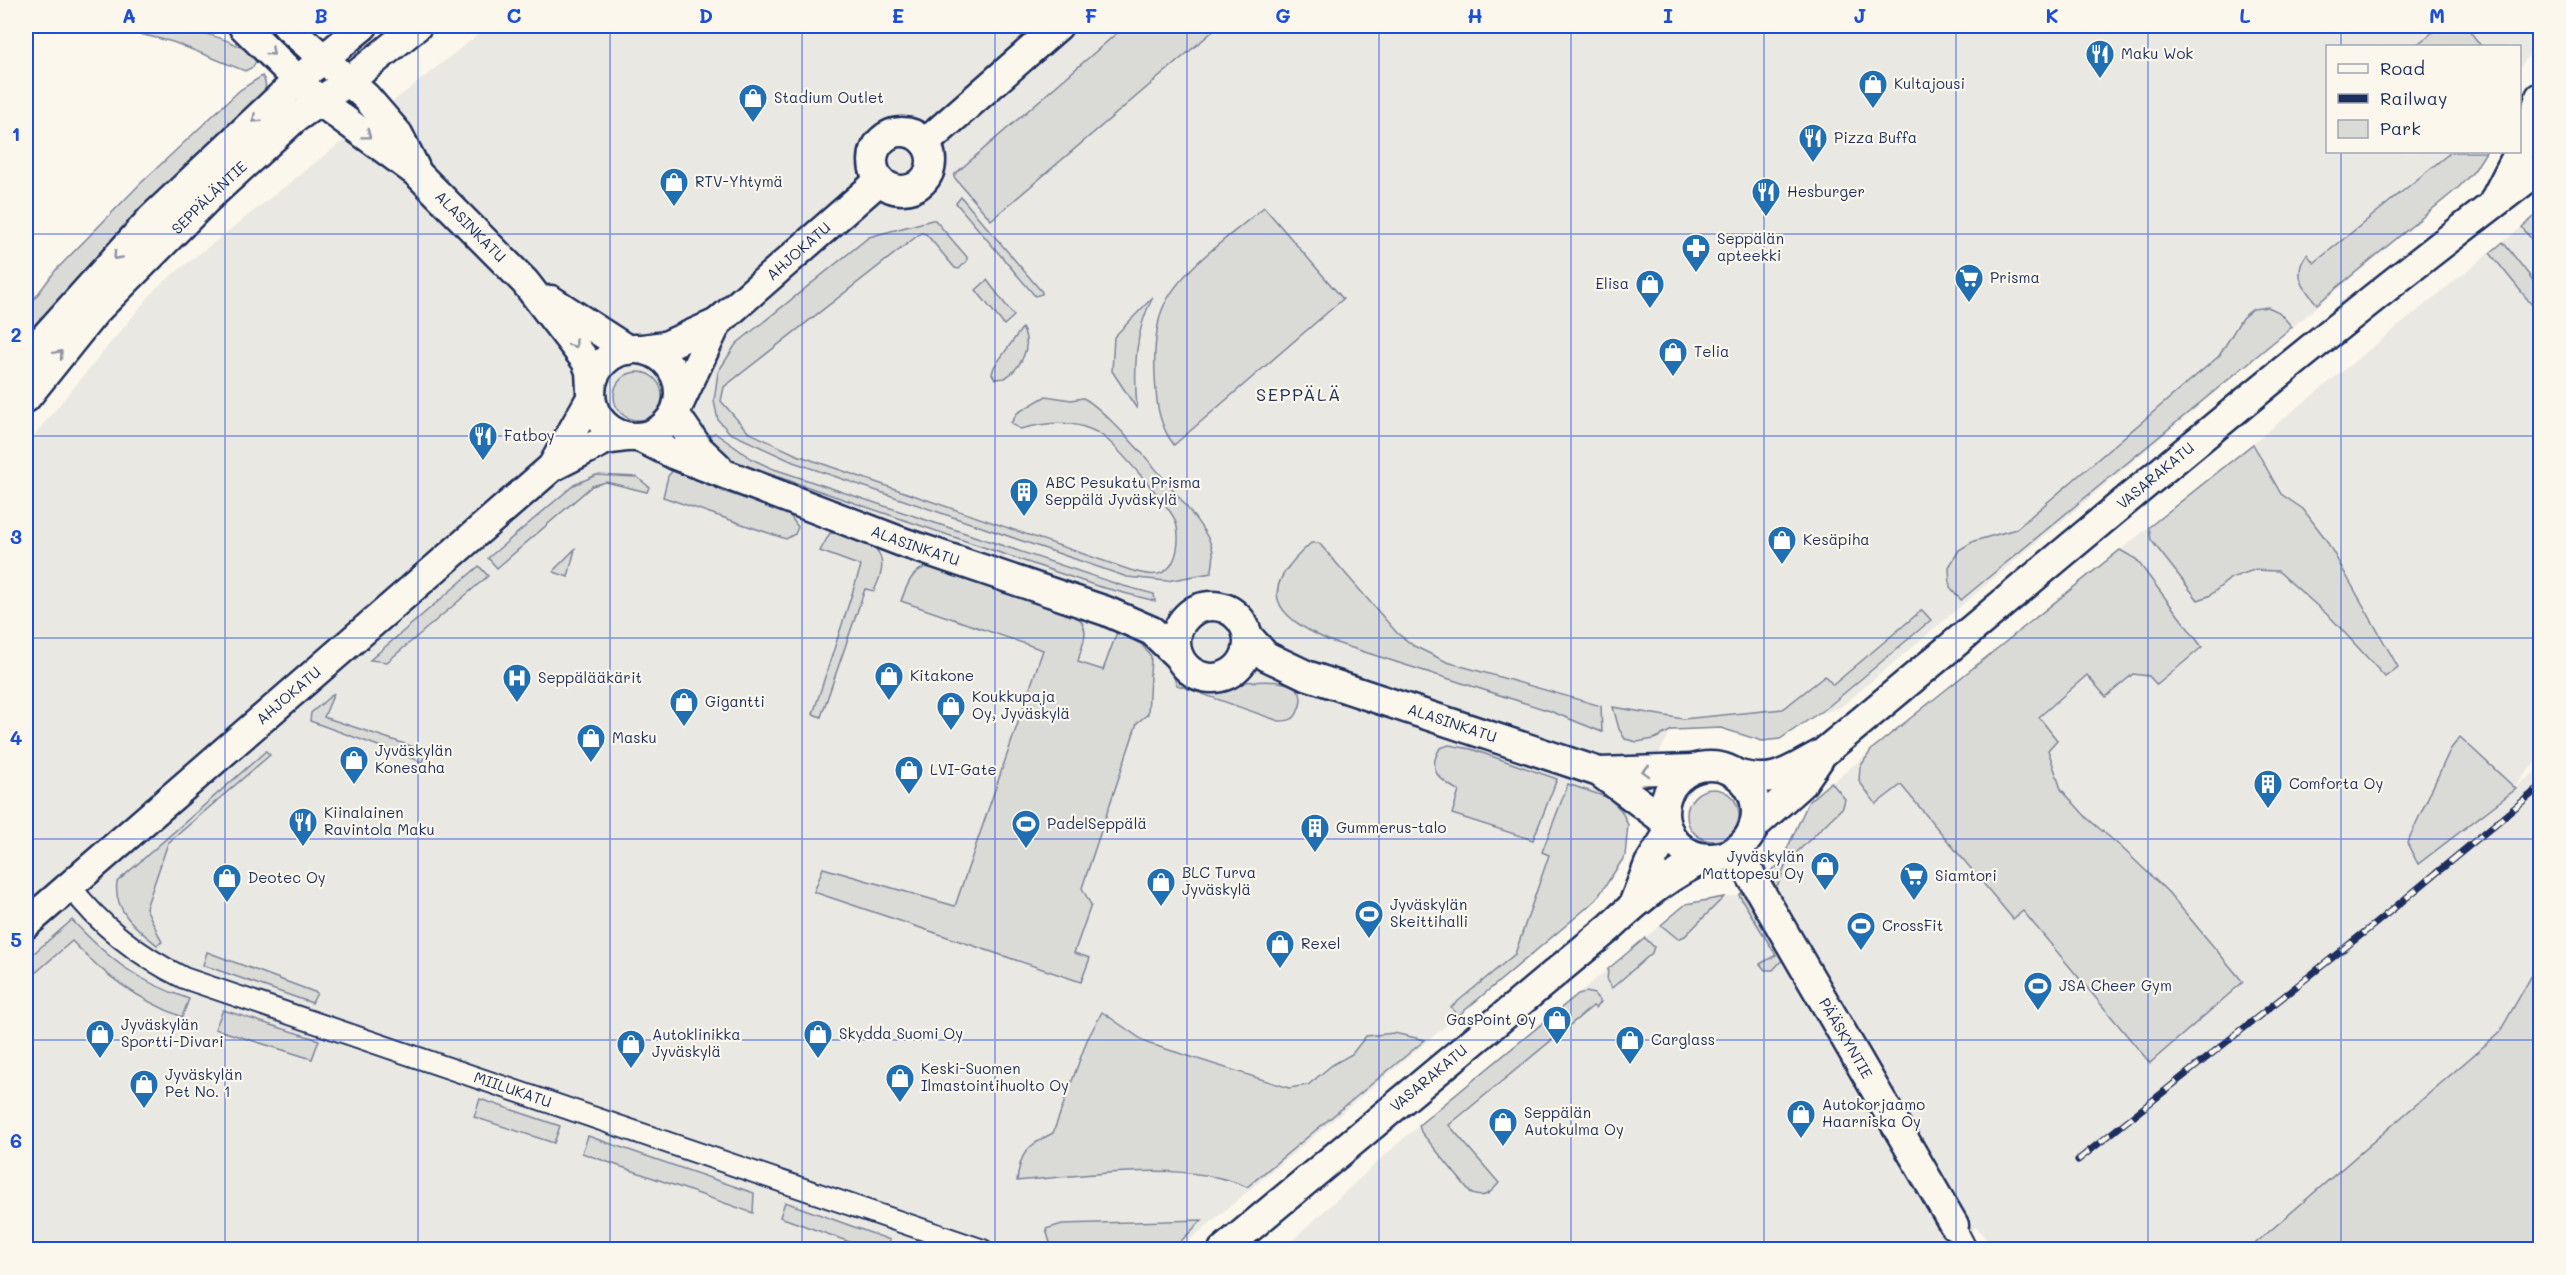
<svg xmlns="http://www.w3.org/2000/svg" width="2566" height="1275" font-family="Mali,sans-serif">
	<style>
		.built { fill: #eae8e2 }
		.green { fill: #dadad7; stroke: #7a849a; stroke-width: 1.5 }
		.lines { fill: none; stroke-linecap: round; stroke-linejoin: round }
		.street-casing { stroke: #1b2f5e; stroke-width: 24 }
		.secondary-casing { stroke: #1b2f5e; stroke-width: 33 }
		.street { stroke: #fbf7ec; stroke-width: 20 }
		.secondary { stroke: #fbf7ec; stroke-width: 28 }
		.rail-casing { stroke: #1b2f5e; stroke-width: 7 }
		.rail { stroke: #fbf7ec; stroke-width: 4.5; stroke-dasharray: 14; stroke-linecap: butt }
		.oneway { stroke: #8b93a5 }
		.grid { fill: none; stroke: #1d4ed8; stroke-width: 1.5; stroke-opacity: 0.55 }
		.labels { text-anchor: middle; stroke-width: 4.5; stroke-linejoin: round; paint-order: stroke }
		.poi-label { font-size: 15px; fill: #1b2f5e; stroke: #fbf7ec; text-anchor: start }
		.street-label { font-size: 15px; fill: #1b2f5e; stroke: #fbf7ec }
		.quarter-label { font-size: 18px; letter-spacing: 1.5px; fill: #1b2f5e; stroke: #fbf7ec }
		.neatline { fill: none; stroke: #1d4ed8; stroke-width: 2 }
		.grid-label { font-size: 20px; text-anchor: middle; font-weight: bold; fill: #1d4ed8 }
	</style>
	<rect width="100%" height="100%" fill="#fbf7ec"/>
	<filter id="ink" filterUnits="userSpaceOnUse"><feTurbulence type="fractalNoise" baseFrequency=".0167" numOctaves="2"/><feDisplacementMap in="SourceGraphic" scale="12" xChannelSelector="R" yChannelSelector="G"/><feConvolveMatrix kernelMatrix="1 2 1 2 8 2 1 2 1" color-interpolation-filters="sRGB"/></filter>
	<g filter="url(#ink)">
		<g class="built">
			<path d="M489 26H2540V39L2520 67V46H2328V152H2486L2474 171 2458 188 1841 707 1789 724 1671 730 1628 815 1625 856 1596 900 1179 1249 26 1250V445L157 287Z"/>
			<path d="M2540 212V757L2512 790 2540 768V961L2500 1033 2250 1249H1994L1976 1227 1948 1250H1282L1397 1144 1686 904 1739 895 1780 864 1809 801Z"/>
		</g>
		<g class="green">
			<path d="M107 26C154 26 222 26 257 59L253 67 245 71 173 42Z"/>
			<path d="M1125 26H1219L991 220 954 177 955 174Z"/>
			<path d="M2441 26H2466L2481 46H2415Z"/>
			<path d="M262 76C269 85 264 96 261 106L26 344V310L55 271 141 183 240 90Z"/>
			<path d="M2451 152H2486L2474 171 2458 188 2317 304C2303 288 2292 274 2307 254L2314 263Z"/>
			<path d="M961 197 1042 292V294L1035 296 956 203Z"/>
			<path d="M1264 207 1343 299 1174 445C1158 424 1156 401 1155 375 1154 355 1155 336 1160 316 1172 274 1232 235 1264 207Z"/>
			<path d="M2540 212V250L2522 227Z"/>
			<path d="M932 220H935L967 257V261L959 269 955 268 926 234 921 233 724 387 721 401 748 432 797 455 1130 570C1139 572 1148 576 1158 574 1179 569 1182 534 1174 518 1167 504 1117 447 1104 437 1099 433 1090 429 1084 427 1063 420 1041 424 1020 429L1011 423 1017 413 1046 396 1071 400 1083 398C1108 409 1199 516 1210 542 1215 553 1214 562 1211 573L1167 581 1127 577 793 462 730 433 718 420 714 401 718 372 736 344 869 237Z"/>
			<path d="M2503 242 2540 289V315L2490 253Z"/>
			<path d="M987 280 1014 316 1004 325 976 290Z"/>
			<path d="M1153 297C1134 332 1134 370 1137 409L1112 371 1114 337Z"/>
			<path d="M2268 307 2279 312 2292 327 1961 600 1950 587 1949 567 1959 550 1974 541 2016 529 2219 356 2242 318 2253 309Z"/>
			<path d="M1022 328C1033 346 1021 368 1005 378L995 379 992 374 994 367Z"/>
			<circle cx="638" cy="396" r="24"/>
			<path d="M715 433 752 459 771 468 1120 585 1154 594 1155 601 1097 586 732 461 703 438Z"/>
			<path d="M2253 444 2281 494 2303 509 2325 538 2398 667 2385 677 2332 619 2278 571 2254 570 2231 578 2209 596 2198 600 2151 540 2149 527Z"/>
			<path d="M676 467 722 491 788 513 798 527 795 534 786 539 663 497 668 476Z"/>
			<path d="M596 475 637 477 649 487 647 492 606 482 592 486 497 568 488 558 574 485Z"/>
			<path d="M830 533C848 533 876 539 881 559 884 570 878 582 874 591L865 589 821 717 813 714 861 566 820 551Z"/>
			<path d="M1311 543H1319L1397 633 1414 646 1447 662 1601 706 1602 732 1550 711 1330 641C1271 614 1257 591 1311 543Z"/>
			<path d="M575 549 568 577 554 572 555 569Z"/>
			<path d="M2120 550 2136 559 2202 647 2157 685 2149 676 2133 674 2106 697 2087 675 2039 717 2057 740 2048 750 2061 789 2087 818 2120 846 2168 892 2243 982 2150 1063 2023 911 2013 919 1901 785 1876 804 1859 781 1860 767 1872 749Z"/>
			<path d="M933 565 1077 615C1092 634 1082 641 1078 662L1103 670 1117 632 1141 644 1151 656 1148 714 1137 723 1082 888 1091 905 1074 953 1090 958 1081 982 814 892 823 868 955 906 1043 650 901 601C908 582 912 569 933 565Z"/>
			<path d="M479 566 488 576 387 662 370 660Z"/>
			<path d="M1922 610 1931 620 1829 706 1780 739 1762 741 1721 728 1672 730 1654 739 1637 742 1625 739 1619 729 1613 707 1683 719 1783 709 1825 676 1833 685Z"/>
			<path d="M1169 665C1181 671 1192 684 1206 685 1224 687 1319 664 1298 711 1295 720 1288 721 1279 721L1177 685Z"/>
			<path d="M334 693 324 717 426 751 422 762 310 721 311 713Z"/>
			<path d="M2460 737 2516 789 2418 864 2407 843 2450 750Z"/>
			<path d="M1449 745 1471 749 1557 779 1533 840 1452 814 1459 791C1440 780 1426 771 1440 748Z"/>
			<path d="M266 751 270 755 168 843 146 908 162 942 157 945C137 929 113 911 117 882Z"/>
			<path d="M1831 782 1845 799 1843 807 1789 860C1782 869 1783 878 1776 887L1768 873 1780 864 1809 801Z"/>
			<path d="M1568 784 1609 798 1621 810 1628 825 1625 856 1596 900 1458 1016 1451 1007 1515 954 1549 855 1542 852Z"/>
			<circle cx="1713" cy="815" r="26"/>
			<path d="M1741 893 1748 898 1786 956 1773 970H1765L1760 964 1776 955 1739 895Z"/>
			<path d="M1724 897 1685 936 1678 939 1661 925 1686 904Z"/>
			<path d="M72 920C111 961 135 980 189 999L182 1017C136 998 106 977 72 941L26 981V960Z"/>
			<path d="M1645 938 1654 947 1652 953 1612 988 1607 981 1608 969Z"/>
			<path d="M207 952 317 993 312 1003 203 965Z"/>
			<path d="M2540 961V1249H2249L2499 1033Z"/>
			<path d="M1586 992 1594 994 1601 1002 1595 1008 1593 1006 1449 1125 1499 1183C1490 1193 1485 1199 1472 1194L1421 1132 1419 1125 1578 994Z"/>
			<path d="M223 1010 319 1040 312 1059 215 1029Z"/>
			<path d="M1102 1012 1147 1043 1289 1088 1308 1085 1332 1065 1352 1054 1366 1036 1394 1033 1425 1040 1247 1187C1185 1159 1084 1176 1017 1181 1020 1152 1027 1146 1053 1133L1087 1040Z"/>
			<path d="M480 1099 560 1126 554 1143 474 1117Z"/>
			<path d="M588 1136 754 1193 753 1213 582 1153Z"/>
			<path d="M785 1202 890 1240 886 1249H869L780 1217Z"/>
			<path d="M1202 1220 1173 1249H1063L1050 1243 1046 1229 1062 1224Z"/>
		</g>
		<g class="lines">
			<g class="street-casing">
				<g id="street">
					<path id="s1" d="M70 886C100 926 139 956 184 978L983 1250"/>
					<path d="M1954 1225 1967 1250"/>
				</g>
			</g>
			<g class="secondary-casing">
				<g id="secondary">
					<path id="s2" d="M243 26 319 101 417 173 525 282 586 361 590 371 591 389"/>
					<path d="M287 26 366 97 398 134 415 168"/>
					<circle cx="902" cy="161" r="29"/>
					<path d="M925 143 1058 26"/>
					<path d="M2520 150 2530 129 2540 97"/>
					<path d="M2495 199 2519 152"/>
					<path d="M551 300 628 350"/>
					<circle cx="635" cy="393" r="44"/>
					<path d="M642 349 665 346 717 323"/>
					<path d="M26 358 151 219 299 79 363 26"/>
					<path id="s3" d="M26 398 95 312 209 197 294 119 349 81 417 26"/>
					<path id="s4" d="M679 404 717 323 880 180"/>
					<path d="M675 414 699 449 718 467"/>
					<path id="s5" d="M639 437 675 455 902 542 1106 611 1152 631 1179 657"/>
					<path d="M552 467 591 398"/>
					<circle cx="1212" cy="642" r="36"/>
					<path id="s6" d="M1248 636 1266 656 1306 675 1599 772 1665 821"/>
					<circle cx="1710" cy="812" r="46"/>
					<path d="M1599 772 1693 769"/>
					<path id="s7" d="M1736 774C1775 786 1790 770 1823 753 2061 557 2294 354 2540 169"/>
					<path d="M1754 826 1803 782 1819 759"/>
					<path id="s8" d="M1736 850 1954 1225"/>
					<path d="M1633 905 1649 864 1669 832"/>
					<path id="s9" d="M26 924 552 467 605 440 627 437"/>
					<path id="s10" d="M1223 1250 1609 928C1638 900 1670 874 1707 858"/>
				</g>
			</g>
			<use href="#street" class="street"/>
			<use href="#secondary" class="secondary"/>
			<g class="rail-casing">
				<path id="rail" d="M2078 1160 2376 923 2540 787"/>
			</g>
			<use href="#rail" class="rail"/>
		</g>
		<defs><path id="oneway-chevron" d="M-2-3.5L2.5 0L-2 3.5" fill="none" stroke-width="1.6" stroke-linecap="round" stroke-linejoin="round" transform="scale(1.5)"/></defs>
		<g class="oneway">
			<use href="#oneway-chevron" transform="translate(271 52) rotate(42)"/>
			<use href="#oneway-chevron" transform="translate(256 119) rotate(137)"/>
			<use href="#oneway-chevron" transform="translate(367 135) rotate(37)"/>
			<use href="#oneway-chevron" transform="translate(117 256) rotate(133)"/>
			<use href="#oneway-chevron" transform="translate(574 344) rotate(54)"/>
			<use href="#oneway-chevron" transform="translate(59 354) rotate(-49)"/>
			<use href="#oneway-chevron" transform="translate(1646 771) rotate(178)"/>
		</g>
	</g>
	<path class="grid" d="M225 26V1250M418 26V1250M610 26V1250M802 26V1250M995 26V1250M1187 26V1250M1379 26V1250M1571 26V1250M1764 26V1250M1956 26V1250M2148 26V1250M2341 26V46M2341 152V1250M26 234H2540M26 436H2540M26 638H2540M26 839H2540M26 1040H2540"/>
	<defs>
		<g id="restaurant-pin" transform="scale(1.5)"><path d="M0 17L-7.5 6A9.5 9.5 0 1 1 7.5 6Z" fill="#1f6fb2" stroke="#fbf7ec"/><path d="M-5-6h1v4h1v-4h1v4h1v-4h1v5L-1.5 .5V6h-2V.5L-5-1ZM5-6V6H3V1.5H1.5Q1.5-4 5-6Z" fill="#fff"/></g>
		<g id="shop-pin" transform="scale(1.5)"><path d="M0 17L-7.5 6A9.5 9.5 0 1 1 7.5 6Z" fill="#1f6fb2" stroke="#fbf7ec"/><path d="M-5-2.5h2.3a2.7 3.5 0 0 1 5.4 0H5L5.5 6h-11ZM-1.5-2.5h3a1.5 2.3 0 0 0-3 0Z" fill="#fff"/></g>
		<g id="pharmacy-pin" transform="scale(1.5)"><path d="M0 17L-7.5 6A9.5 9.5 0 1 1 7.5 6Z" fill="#1f6fb2" stroke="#fbf7ec"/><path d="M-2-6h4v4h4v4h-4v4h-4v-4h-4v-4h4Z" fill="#fff"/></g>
		<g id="supermarket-pin" transform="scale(1.5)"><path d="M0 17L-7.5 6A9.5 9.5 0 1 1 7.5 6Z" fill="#1f6fb2" stroke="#fbf7ec"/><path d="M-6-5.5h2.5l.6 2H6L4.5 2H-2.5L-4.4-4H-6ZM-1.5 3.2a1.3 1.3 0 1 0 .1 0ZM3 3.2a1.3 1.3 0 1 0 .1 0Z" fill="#fff"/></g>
		<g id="building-pin" transform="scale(1.5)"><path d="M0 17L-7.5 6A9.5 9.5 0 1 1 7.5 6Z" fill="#1f6fb2" stroke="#fbf7ec"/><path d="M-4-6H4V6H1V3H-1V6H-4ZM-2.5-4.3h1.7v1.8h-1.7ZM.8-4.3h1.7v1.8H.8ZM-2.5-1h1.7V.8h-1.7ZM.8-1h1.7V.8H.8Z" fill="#fff"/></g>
		<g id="hospital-pin" transform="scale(1.5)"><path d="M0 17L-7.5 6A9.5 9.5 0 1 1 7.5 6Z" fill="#1f6fb2" stroke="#fbf7ec"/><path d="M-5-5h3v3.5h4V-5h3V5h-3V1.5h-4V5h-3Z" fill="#fff"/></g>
		<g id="stadium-pin" transform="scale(1.5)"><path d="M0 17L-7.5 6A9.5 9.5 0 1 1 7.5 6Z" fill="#1f6fb2" stroke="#fbf7ec"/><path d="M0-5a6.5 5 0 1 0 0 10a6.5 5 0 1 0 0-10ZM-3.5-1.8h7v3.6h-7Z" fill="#fff"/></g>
	</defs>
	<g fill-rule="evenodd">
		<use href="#restaurant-pin" x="2100" y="54"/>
		<use href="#shop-pin" x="1873" y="84"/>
		<use href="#shop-pin" x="753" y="98"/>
		<use href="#restaurant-pin" x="1813" y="138"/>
		<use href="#shop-pin" x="674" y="182"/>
		<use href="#restaurant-pin" x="1766" y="192"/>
		<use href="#pharmacy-pin" x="1696" y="248"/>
		<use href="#supermarket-pin" x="1969" y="278"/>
		<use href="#shop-pin" x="1650" y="284"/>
		<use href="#shop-pin" x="1673" y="352"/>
		<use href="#restaurant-pin" x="483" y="436"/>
		<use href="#building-pin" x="1024" y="492"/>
		<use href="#shop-pin" x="1782" y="540"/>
		<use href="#shop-pin" x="889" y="676"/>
		<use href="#hospital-pin" x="517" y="678"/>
		<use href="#shop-pin" x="684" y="702"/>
		<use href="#shop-pin" x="951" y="706"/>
		<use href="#shop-pin" x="591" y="738"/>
		<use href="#shop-pin" x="354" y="760"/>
		<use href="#shop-pin" x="909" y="770"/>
		<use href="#building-pin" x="2268" y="784"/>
		<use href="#restaurant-pin" x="303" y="822"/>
		<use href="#stadium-pin" x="1026" y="824"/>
		<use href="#building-pin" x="1315" y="828"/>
		<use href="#shop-pin" x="1825" y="866"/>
		<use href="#supermarket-pin" x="1914" y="876"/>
		<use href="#shop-pin" x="227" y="878"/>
		<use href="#shop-pin" x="1161" y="882"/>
		<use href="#stadium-pin" x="1369" y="914"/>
		<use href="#stadium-pin" x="1861" y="926"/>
		<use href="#shop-pin" x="1280" y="944"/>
		<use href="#stadium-pin" x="2038" y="986"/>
		<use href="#shop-pin" x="1557" y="1020"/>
		<use href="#shop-pin" x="100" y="1034"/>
		<use href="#shop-pin" x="818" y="1034"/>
		<use href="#shop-pin" x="1630" y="1040"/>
		<use href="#shop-pin" x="631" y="1044"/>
		<use href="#shop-pin" x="900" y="1078"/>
		<use href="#shop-pin" x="144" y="1084"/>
		<use href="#shop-pin" x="1801" y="1114"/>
		<use href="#shop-pin" x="1503" y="1122"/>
	</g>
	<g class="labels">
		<g class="poi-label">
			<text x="2121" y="59">Maku Wok</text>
			<text x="1894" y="89">Kultajousi</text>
			<text x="774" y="103">Stadium Outlet</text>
			<text x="1834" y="143">Pizza Buffa</text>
			<text x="695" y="187">RTV-Yhtymä</text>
			<text x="1787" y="197">Hesburger</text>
			<text x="1717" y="244">Seppälän<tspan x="1717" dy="17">apteekki</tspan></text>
			<text x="1990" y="283">Prisma</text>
			<text x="1629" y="289" text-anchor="end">Elisa</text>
			<text x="1694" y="357">Telia</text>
			<text x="504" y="441">Fatboy</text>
			<text x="1045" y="488">ABC Pesukatu Prisma<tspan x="1045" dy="17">Seppälä Jyväskylä</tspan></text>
			<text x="1803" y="545">Kesäpiha</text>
			<text x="910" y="681">Kitakone</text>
			<text x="538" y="683">Seppälääkärit</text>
			<text x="972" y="702">Koukkupaja<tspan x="972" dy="17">Oy, Jyväskylä</tspan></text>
			<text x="705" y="707">Gigantti</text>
			<text x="612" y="743">Masku</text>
			<text x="375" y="756">Jyväskylän<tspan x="375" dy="17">Konesaha</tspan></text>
			<text x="930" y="775">LVI-Gate</text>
			<text x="2289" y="789">Comforta Oy</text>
			<text x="324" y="818">Kiinalainen<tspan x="324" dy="17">Ravintola Maku</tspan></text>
			<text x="1047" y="829">PadelSeppälä</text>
			<text x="1336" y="833">Gummerus-talo</text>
			<text x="1804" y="862" text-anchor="end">Jyväskylän<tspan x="1804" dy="17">Mattopesu Oy</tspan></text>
			<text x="1182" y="878">BLC Turva<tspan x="1182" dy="17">Jyväskylä</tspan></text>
			<text x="1935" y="881">Siamtori</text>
			<text x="248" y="883">Deotec Oy</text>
			<text x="1390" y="910">Jyväskylän<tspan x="1390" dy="17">Skeittihalli</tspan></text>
			<text x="1882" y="931">CrossFit</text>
			<text x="1301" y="949">Rexel</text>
			<text x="2059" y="991">JSA Cheer Gym</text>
			<text x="1536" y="1025" text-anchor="end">GasPoint Oy</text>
			<text x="121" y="1030">Jyväskylän<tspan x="121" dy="17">Sportti-Divari</tspan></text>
			<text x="839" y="1039">Skydda Suomi Oy</text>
			<text x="652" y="1040">Autoklinikka<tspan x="652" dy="17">Jyväskylä</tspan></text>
			<text x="1651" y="1045">Carglass</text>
			<text x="921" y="1074">Keski-Suomen<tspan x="921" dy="17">Ilmastointihuolto Oy</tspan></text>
			<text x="165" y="1080">Jyväskylän<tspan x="165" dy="17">Pet No. 1</tspan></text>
			<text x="1822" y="1110">Autokorjaamo<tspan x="1822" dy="17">Haarniska Oy</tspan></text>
			<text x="1524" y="1118">Seppälän<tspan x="1524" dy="17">Autokulma Oy</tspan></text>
		</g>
		<g class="street-label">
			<text dy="5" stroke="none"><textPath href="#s3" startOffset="272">SEPPÄLÄNTIE</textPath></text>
			<text dy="5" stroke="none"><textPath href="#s2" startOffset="304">ALASINKATU</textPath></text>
			<text dy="5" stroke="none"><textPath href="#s4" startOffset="198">AHJOKATU</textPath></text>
			<text dy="5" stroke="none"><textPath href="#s7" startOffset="526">VASARAKATU</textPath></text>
			<text dy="5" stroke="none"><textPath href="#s5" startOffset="297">ALASINKATU</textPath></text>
			<text dy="5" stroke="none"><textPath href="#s9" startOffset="348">AHJOKATU</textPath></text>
			<text dy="5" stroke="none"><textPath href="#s6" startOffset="225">ALASINKATU</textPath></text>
			<text dy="5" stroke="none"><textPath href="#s8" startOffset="218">PÄÄSKYNTIE</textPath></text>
			<text dy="5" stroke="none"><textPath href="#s10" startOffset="268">VASARAKATU</textPath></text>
			<text dy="5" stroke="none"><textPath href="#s1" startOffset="495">MIILUKATU</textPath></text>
		</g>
		<g class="quarter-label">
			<text x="1299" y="401">SEPPÄLÄ</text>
		</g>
	</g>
	<rect width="2566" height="1275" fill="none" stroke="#fbf7ec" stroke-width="66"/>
	<rect x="2326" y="45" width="195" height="108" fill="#fbf7ec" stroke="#a1a7b3" stroke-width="1.5"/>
	<rect x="2338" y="64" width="30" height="9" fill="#fbf7ec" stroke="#a1a7b3" stroke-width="1.5"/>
	<text x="2380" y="75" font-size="18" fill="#1b2f5e">Road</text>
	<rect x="2338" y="94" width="30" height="9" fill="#1b2f5e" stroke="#a1a7b3" stroke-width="1.5"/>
	<text x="2380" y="105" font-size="18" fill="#1b2f5e">Railway</text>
	<rect x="2338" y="120" width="30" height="18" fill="#dadad7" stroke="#a1a7b3" stroke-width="1.5"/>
	<text x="2380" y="135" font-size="18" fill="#1b2f5e">Park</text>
	<rect x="33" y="33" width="2500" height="1209" class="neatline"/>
	<g class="grid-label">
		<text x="129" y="23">A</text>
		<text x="321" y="23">B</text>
		<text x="514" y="23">C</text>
		<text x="706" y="23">D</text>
		<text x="898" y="23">E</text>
		<text x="1091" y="23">F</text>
		<text x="1283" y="23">G</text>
		<text x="1475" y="23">H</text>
		<text x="1668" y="23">I</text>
		<text x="1860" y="23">J</text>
		<text x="2052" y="23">K</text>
		<text x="2245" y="23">L</text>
		<text x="2437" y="23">M</text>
		<text x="16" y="141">1</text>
		<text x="16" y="342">2</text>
		<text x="16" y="544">3</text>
		<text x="16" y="745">4</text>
		<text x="16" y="947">5</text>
		<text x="16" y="1148">6</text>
	</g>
</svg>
